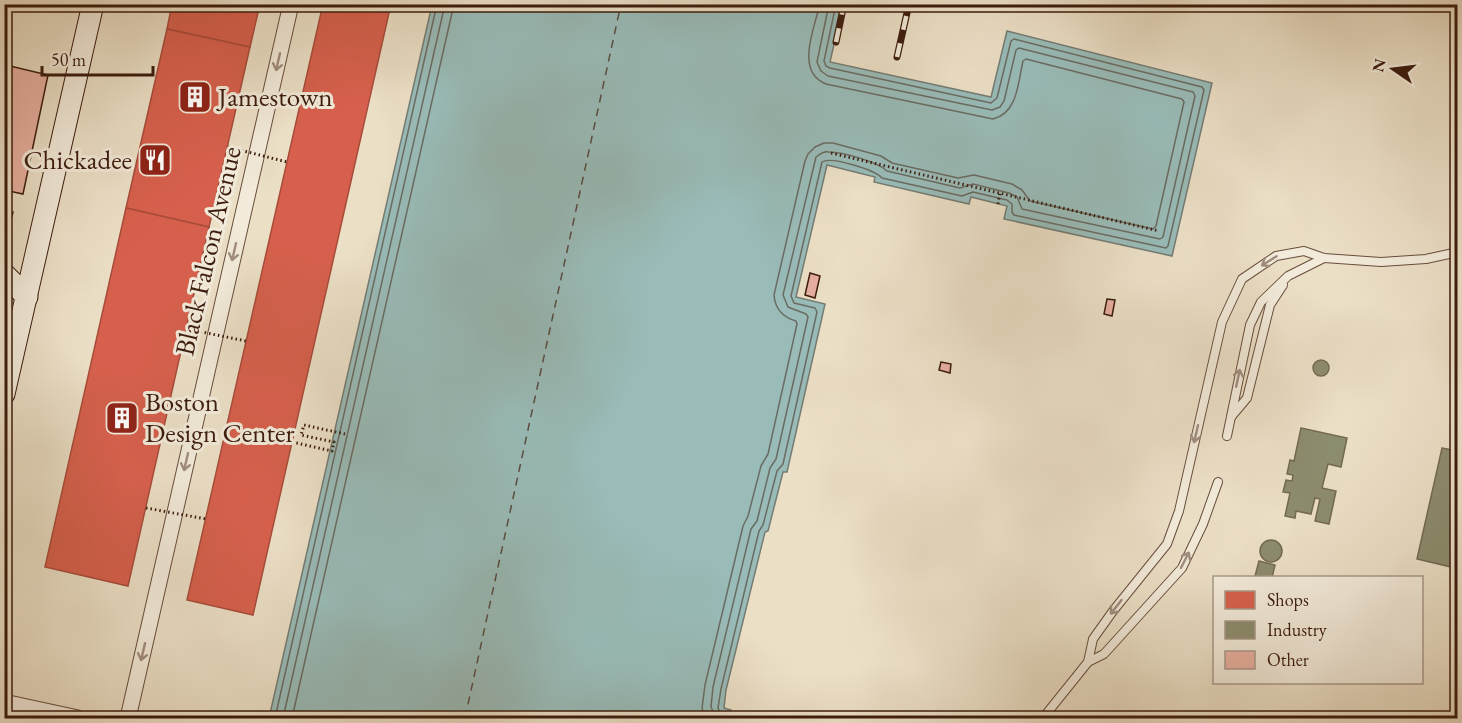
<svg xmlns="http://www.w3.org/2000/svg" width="1462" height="723" font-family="'EB Garamond',serif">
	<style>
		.water { fill: #99bcb9; stroke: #747c74; stroke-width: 1.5 }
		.shops { fill: #d6604d; stroke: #a84c3a; stroke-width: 1.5 }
		.industry { fill: #8c8c6e; stroke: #746a51; stroke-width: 1.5 }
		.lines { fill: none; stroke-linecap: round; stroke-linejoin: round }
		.shore { stroke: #6a6c63; stroke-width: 1.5 }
		.ferry { stroke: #584c41; stroke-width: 1.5; stroke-dasharray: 8 6; stroke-linecap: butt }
		.building { fill: #e7afa0; stroke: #3c1c0d; stroke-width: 1.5 }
		.lane-casing { stroke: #684d3b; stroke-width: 10 }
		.street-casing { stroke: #684d3b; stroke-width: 17 }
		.secondary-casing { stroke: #3c1c0d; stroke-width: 23 }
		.path { stroke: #3c1c0d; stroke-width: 3; stroke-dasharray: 1.5 3; stroke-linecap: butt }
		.lane { stroke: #f2eada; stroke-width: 8 }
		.street { stroke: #f2eada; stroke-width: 15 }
		.secondary { stroke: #f2eada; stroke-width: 21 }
		.rail-casing { stroke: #3c1c0d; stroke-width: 7 }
		.rail { stroke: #f2eada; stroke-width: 4.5; stroke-dasharray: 14; stroke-linecap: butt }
		.path-bridge { stroke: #3c1c0d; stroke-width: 3; stroke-dasharray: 1.5 3; stroke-linecap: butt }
		.oneway { stroke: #a08d7e }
		.labels { text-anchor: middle; stroke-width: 6; stroke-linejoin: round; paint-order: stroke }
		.poi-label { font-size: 27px; fill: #3c1c0d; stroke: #f2eada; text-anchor: start }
		.street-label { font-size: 27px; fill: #3c1c0d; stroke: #f2eada }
	</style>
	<rect width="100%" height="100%" fill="#ebdfc6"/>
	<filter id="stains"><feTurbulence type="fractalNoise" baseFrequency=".00333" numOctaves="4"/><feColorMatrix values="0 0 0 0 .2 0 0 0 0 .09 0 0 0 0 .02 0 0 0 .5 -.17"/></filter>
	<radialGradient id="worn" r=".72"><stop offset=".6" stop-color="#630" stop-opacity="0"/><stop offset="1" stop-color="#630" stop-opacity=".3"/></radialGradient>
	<path class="water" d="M432 5H843L830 62 991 97 1007 31 1212 83 1172 256 1004 219 1007 206 971 197 969 204 874 182 875 177 827 165 796 297 825 304 787 472H783L768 531 765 532 726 690 724 708 731 710 729 718H269Z"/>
	<g class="shops">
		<path d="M172 4H260L250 47 167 29Z"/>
		<path d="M323 4H391L253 615 187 600Z"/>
		<path d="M167 29 250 47 209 227 126 208Z"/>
		<path d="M126 208 209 227 128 586 45 567Z"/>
	</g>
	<g class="industry">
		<circle cx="1321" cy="368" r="8"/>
		<path d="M1301 428 1347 438 1341 467 1328 464 1322 488 1336 491 1329 524 1315 521 1320 499 1315 498 1311 514 1296 511 1295 518 1285 516 1290 493 1283 492 1286 480 1292 481 1293 475 1287 474 1290 460 1294 461Z"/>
		<path d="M1442 448 1458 451V540L1451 567 1417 559Z"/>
		<circle cx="1271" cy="551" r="11"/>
		<path d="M1259 561 1275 565 1272 578 1255 576Z"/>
	</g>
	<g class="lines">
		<g class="shore">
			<path d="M275 718 437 4"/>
			<path d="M283 718 445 4"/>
			<path d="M292 718 454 4"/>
			<path d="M705 718 702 708 705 685 743 526 748 516 761 466 768 454 797 324 796 321C782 317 775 309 774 295L805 161 808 154 815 147 824 143H833L881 156 892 163 958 178 974 175 1012 184 1022 190 1030 201 1153 229 1156 226 1184 102 1182 99 1026 59 1023 61C1018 82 1018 113 993 119L826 84C795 72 814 29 820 4"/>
			<path d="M716 718 711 707 713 687 751 529 757 521 770 468 776 459 808 317 806 314 788 307 783 295 816 157C820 154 824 151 829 152 843 152 878 162 887 171L960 188 973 184 1009 193 1017 197 1022 209 1160 239 1163 237 1195 96 1193 92 1019 48 1016 50 1004 101 1000 107 992 110 828 76 821 71 817 62 829 4"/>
			<path d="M723 718 718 708 721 689 759 531 763 525 777 471 783 464 817 312 815 308 794 303 791 296 822 162C831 156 875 170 882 178L962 196 973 192 1007 200 1012 204V212L1014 215 1166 248 1168 246 1204 90 1202 87 1014 39 1011 41 997 98 991 103 830 68 826 66 824 61 836 4"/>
		</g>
		<path class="ferry" d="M465 718 621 4"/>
	</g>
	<g class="building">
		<path d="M10 66 48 75 23 194 4 190V90Z"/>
		<path d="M4 210 13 212 10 224 4 223Z"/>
		<path d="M810 273 820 276 815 298 805 295Z"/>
		<path d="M1107 299 1115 300 1112 316 1104 314Z"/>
		<path d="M941 362 951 364 950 373 939 370Z"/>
	</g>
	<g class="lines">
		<g class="lane-casing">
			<g id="lane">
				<path d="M1231 417 1247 398 1270 305 1283 285"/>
				<path d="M1227 436 1250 325 1261 302 1288 276 1324 258"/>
				<path d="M1088 662 1104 654 1182 568 1203 524 1218 482"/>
				<path d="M1043 718 1088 662 1093 639 1113 611 1167 544 1179 511 1222 322 1242 279 1276 256 1304 251 1324 258 1381 262 1426 259 1458 252"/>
			</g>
		</g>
		<g class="street-casing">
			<g id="street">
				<path d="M4 702 78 718"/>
				<path d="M128 718 291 4"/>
			</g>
		</g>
		<g class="secondary-casing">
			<g id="secondary">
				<path d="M4 274 27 297"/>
				<path d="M4 394 93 4"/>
			</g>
		</g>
		<g class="path">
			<path d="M831 153 1159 231"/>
			<path d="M998 204 1000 192"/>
			<path d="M292 442 332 451 334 442 301 435 304 425 345 434"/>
		</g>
		<use href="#lane" class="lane"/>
		<use href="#street" class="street"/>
		<use href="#secondary" class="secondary"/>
		<g class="rail-casing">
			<g id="rail">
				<path d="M836 42 844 4"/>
				<path d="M897 57 909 4"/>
			</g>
		</g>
		<use href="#rail" class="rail"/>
		<g class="path-bridge">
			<path d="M228 147 287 162"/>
			<path d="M187 329 246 341"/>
			<path d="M146 508 206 519"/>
		</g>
	</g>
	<defs><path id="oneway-shaft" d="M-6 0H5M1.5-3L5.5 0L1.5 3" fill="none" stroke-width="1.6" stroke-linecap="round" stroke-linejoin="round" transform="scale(1.5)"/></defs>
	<g class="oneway">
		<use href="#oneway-shaft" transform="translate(278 62) rotate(103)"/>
		<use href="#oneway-shaft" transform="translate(234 252) rotate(103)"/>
		<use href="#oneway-shaft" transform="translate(1269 261) rotate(148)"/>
		<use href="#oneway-shaft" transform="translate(1238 378) rotate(-78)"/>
		<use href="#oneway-shaft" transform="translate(1196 434) rotate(103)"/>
		<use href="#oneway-shaft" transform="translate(186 462) rotate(103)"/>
		<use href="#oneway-shaft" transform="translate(1185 560) rotate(-63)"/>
		<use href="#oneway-shaft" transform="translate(1116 607) rotate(128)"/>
		<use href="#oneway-shaft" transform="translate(143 652) rotate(103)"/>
	</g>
	<defs>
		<g id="building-square" transform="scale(1.725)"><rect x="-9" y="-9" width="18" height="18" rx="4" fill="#8f2418" stroke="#f2eada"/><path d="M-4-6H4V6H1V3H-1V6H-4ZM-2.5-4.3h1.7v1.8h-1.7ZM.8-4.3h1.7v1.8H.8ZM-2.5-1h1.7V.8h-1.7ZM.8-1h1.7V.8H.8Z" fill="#fff"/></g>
		<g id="restaurant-square" transform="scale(1.725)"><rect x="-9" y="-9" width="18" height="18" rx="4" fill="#8f2418" stroke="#f2eada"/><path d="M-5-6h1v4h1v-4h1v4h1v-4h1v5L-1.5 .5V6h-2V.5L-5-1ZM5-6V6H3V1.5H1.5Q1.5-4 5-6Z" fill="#fff"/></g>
	</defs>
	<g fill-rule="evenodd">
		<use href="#building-square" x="195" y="97"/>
		<use href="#restaurant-square" x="155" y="160"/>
		<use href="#building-square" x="122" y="418"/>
	</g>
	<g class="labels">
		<g class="poi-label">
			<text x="218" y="106">Jamestown</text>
			<text x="132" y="169" text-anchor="end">Chickadee</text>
			<text x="145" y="411">Boston<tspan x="145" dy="31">Design Center</tspan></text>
		</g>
		<g class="street-label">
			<text transform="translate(208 251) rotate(-77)" y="9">Black Falcon Avenue</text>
		</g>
	</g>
	<rect width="1462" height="723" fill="none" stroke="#ebdfc6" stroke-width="24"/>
	<rect x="6" y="6" width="1450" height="711" fill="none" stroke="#3c1c0d" stroke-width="3"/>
	<rect x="12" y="12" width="1438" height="699" fill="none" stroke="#3c1c0d" stroke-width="1.5"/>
	<rect x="1213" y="576" width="210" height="108" fill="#f2eada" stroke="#a99888" stroke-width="1.5"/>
	<rect x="1225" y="591" width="30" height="18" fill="#d6604d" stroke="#a99888" stroke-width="1.5"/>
	<text x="1267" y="606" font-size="18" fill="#3c1c0d">Shops</text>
	<rect x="1225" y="621" width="30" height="18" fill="#8c8c6e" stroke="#a99888" stroke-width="1.5"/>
	<text x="1267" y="636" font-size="18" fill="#3c1c0d">Industry</text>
	<rect x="1225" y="651" width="30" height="18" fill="#e7afa0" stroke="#a99888" stroke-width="1.5"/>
	<text x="1267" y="666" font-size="18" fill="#3c1c0d">Other</text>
	<g transform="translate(1393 69) rotate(284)" stroke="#f2eada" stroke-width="4.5" paint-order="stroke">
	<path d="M0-4.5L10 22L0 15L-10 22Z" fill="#3c1c0d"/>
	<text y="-9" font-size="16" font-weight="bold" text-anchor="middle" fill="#3c1c0d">N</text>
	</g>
	<path d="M42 66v9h111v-9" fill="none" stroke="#3c1c0d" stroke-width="3"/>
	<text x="51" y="66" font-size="18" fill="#3c1c0d" stroke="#f2eada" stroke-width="4.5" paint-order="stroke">50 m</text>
	<rect width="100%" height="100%" filter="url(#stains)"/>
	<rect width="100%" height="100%" fill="url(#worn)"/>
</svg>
